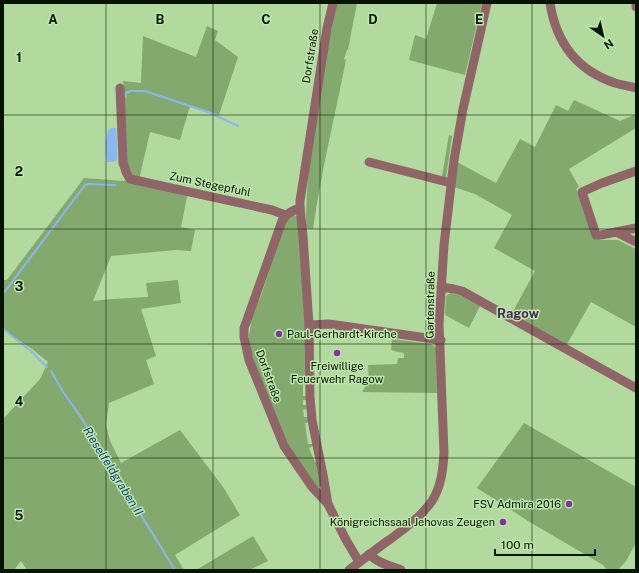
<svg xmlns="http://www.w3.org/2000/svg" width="639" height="573" font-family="'Public Sans',sans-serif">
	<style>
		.green { fill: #83a96e }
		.water { fill: #8bb7f1 }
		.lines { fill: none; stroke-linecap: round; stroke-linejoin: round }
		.stream { stroke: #8bb7f1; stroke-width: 2 }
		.minor { stroke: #8f6568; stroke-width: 9 }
		.grid { fill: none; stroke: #071401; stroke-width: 1; stroke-opacity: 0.55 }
		.poi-dot { fill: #8433a3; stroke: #bee6aa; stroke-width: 1.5 }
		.labels { text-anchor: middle; stroke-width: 3; stroke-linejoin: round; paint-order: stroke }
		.street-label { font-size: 11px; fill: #071401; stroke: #bee6aa }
		.poi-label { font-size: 11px; fill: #071401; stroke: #bee6aa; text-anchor: end }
		.water-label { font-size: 12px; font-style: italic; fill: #0d4584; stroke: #bee6aa }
		.quarter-label { font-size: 13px; font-weight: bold; fill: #4d265d; stroke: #bee6aa }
		.grid-label { font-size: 13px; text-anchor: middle; font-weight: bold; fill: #071401; stroke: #bee6aa; stroke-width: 3; stroke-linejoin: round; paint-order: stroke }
	</style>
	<rect width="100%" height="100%" fill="#b2d99e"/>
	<g class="green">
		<path d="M336 3H357L348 50H347L344 59 346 60C335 116 321 172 313 229L306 228V227C306 151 322 77 336 3Z"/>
		<path d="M437 3H470L475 4 476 3H482L465 75 409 60 415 35 426 39Z"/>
		<path d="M207 26 218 31 215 40 238 57 219 115 190 106 180 140 150 132 139 180 188 192 181 227 195 230 191 251 176 250 111 256 93 301 112 299 148 297 146 283 178 280 181 303 141 309 156 356 146 360 154 384 109 403 106 425 110 441 121 463 180 430 223 487 240 515 175 555 184 570H27L21 561 14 570H3V419L40 379 48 362 32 349 3 330V280H7L84 178 124 181 126 180 118 164 124 88 123 81 141 83 143 36 196 57Z"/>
		<path d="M574 100 620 121 636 114V128L569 169 579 187 576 189 581 200 585 199 600 240H618L636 249V327L591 302 566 346 511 315 535 271 494 248 512 215 475 194 454 187 457 162 496 183 520 139 535 147 556 105 568 111Z"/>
		<path d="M449 135 452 136 446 178 442 176Z"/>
		<path d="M293 215 297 216 299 219 308 381H303V396H307V400H303V405H308V409L303 410 304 417H309V422L305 423 308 444H313V446L309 448 315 462H317L321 486 318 487H314L287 445 275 419 250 349 249 336 252 317 262 293 286 219Z"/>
		<path d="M451 293 460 295 480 306 469 328 445 315 446 297 447 295Z"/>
		<path d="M392 339 431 344 434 346 436 348 437 393 362 392C369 382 369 376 368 365L397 364 398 358H404V353L398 352 391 350Z"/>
		<path d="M524 423 636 487V543L626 561 618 570H607L603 565 528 521 477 488Z"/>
		<path d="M253 536 268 561 249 570H196Z"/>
	</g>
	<path class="water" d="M111 128H116L117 142V160L113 162H107C105 154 104 133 111 128Z"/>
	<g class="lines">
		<g class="stream">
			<path d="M125 97 126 93 130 91H145L208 112 238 126"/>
			<path d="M3 294 85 185 88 184 115 185"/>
			<path d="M3 329 31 351 47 367"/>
			<path d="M51 371 62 390 82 419 175 570"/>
		</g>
		<g class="minor">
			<path d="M333 3 327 28 300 201V208L303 236 309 325 310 397 312 420 323 475 328 504 345 538 359 562"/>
			<path d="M550 3C556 42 576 70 615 83 621 85 629 86 636 88"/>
			<path d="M636 5V7"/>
			<path d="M120 88 123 161 126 172 130 179 272 210 285 215"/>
			<path d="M369 162 451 183"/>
			<path d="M636 171 602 183 582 192 596 235H601L636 228"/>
			<path d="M300 208C291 211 287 213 282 221L247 320 244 328V337L249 360 284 446 312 487 328 504"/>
			<path d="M616 232 636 242"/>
			<path d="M441 287 454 289 462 291 636 388"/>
			<path d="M309 325 329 324 441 340"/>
			<path d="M369 554C377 563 391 566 401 570"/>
			<path d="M349 570C362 560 375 550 389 540 404 529 421 517 432 501 441 487 443 470 444 453L439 324 440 308 444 245 454 160 463 109 487 3"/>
		</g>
	</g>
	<path class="grid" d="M106 3V570M213 3V570M320 3V570M426 3V570M532 3V570M3 115H636M3 229H636M3 344H636M3 458H636"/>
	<g class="poi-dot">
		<circle cx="279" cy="334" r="4"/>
		<circle cx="337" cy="353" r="4"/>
		<circle cx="569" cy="504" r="4"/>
		<circle cx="503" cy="522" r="4"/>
	</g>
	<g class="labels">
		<g class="street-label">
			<text transform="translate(310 56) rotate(-81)" y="4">Dorfstraße</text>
			<text transform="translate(210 184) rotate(12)" y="4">Zum Stegepfuhl</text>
			<text transform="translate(430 305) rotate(-89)" y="4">Gartenstraße</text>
			<text transform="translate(269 376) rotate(70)" y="4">Dorfstraße</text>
		</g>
		<g class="poi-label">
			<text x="287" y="338" text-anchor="start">Paul-Gerhardt-Kirche</text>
			<text x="337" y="370" text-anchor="middle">Freiwillige<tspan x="337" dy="13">Feuerwehr Ragow</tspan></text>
			<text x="561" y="508">FSV Admira 2016</text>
			<text x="495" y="526">Königreichssaal Jehovas Zeugen</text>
		</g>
		<g class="water-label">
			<text transform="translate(113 471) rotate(58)" y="4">Rieselfeldgraben II</text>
		</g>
		<g class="quarter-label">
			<text x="518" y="318">Ragow</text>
		</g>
	</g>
	<g class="grid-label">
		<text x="53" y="24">A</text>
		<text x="160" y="24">B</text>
		<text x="266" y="24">C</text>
		<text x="373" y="24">D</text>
		<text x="479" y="24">E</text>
		<text x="19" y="62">1</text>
		<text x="19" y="176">2</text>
		<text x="19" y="291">3</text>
		<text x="19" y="406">4</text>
		<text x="19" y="520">5</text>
	</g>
	<rect width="639" height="573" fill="none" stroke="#071401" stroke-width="8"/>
	<g transform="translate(603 36) rotate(146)" stroke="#bee6aa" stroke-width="3" paint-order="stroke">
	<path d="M0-3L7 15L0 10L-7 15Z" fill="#071401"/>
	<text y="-6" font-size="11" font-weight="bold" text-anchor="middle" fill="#071401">N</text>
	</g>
	<path d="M495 549v6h100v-6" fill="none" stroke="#071401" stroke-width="2"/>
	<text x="501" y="549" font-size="12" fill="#071401" stroke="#bee6aa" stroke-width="3" paint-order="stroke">100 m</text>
</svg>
